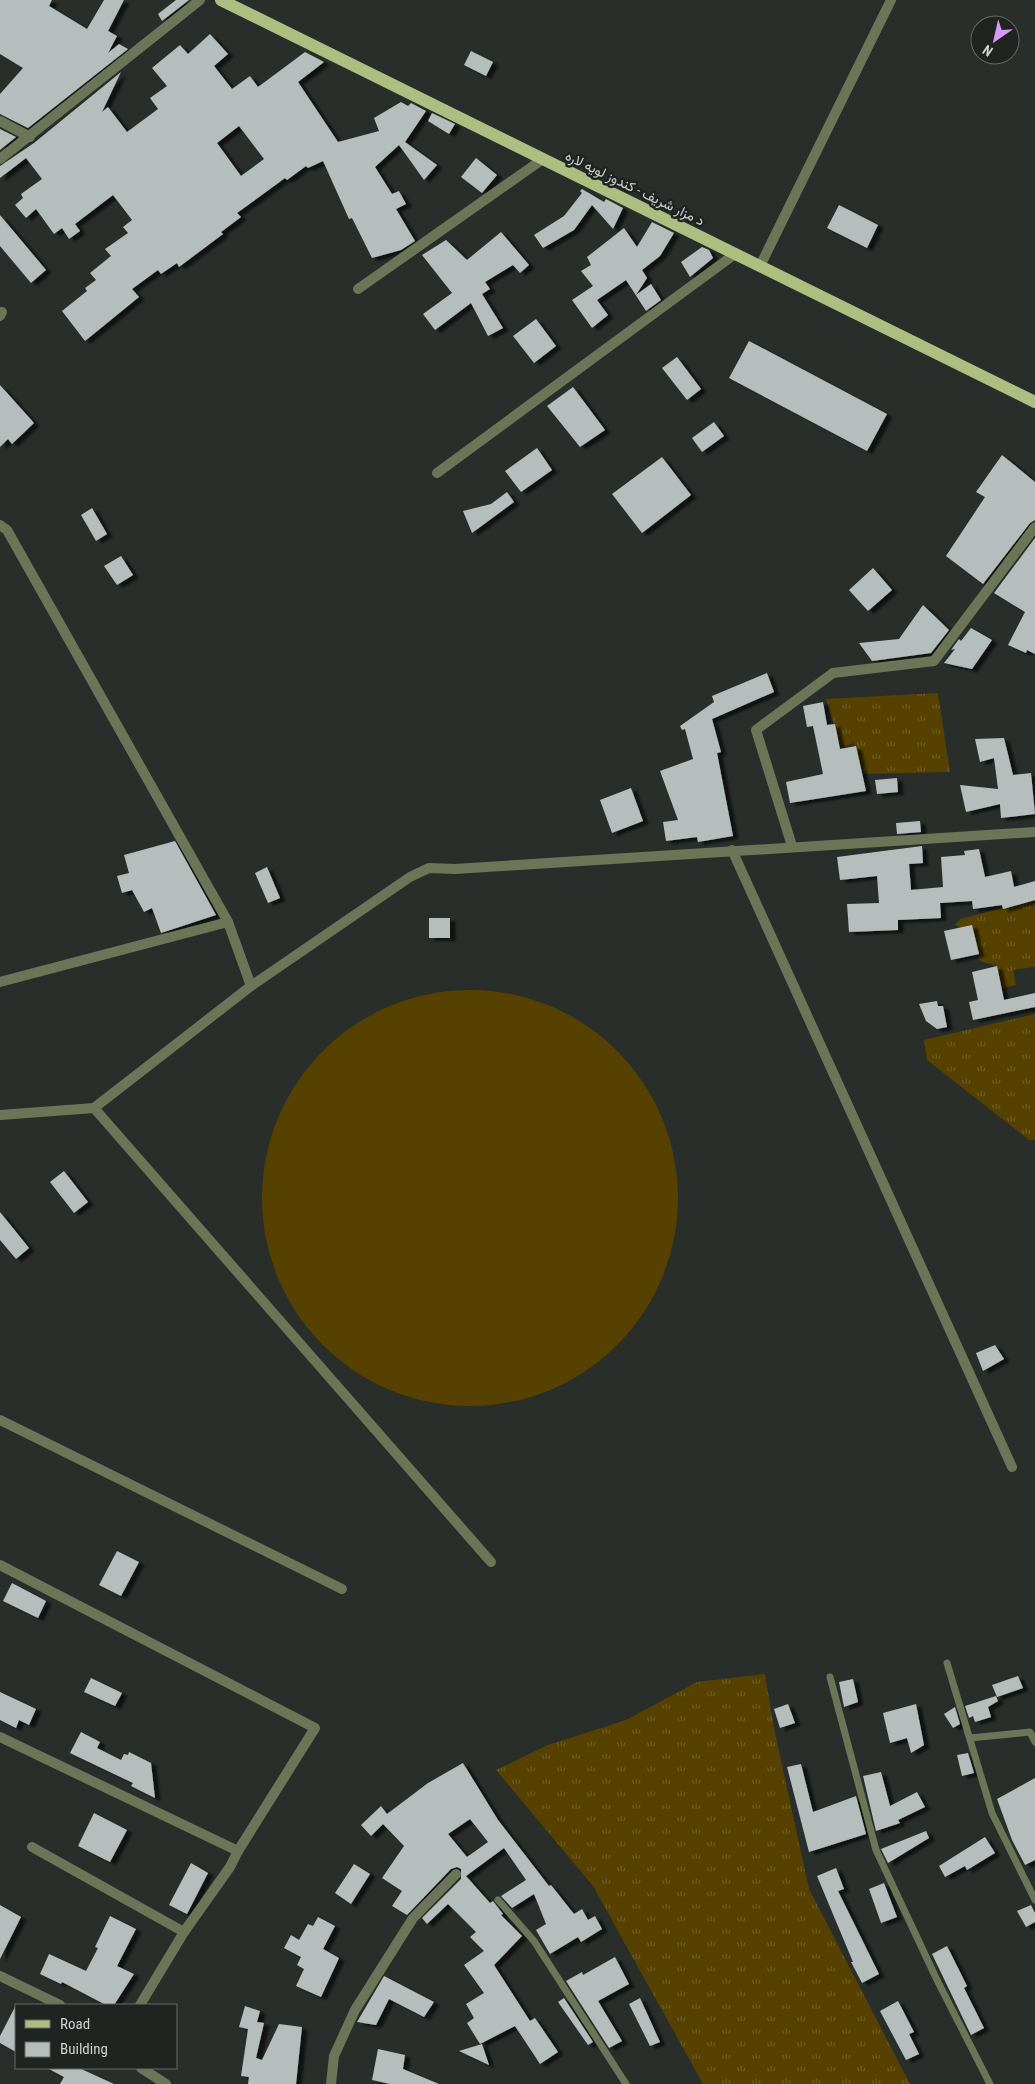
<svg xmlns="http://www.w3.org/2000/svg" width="1035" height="2084" font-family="'Roboto Condensed',Vazirmatn,sans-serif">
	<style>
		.grass { fill: url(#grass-tufts) }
		.green { fill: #564101 }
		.building { fill: #b5bebc; fill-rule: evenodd; filter: url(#shadow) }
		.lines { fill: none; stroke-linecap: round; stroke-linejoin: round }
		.lane { stroke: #6d7558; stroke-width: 7 }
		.street { stroke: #6d7558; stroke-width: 10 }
		.primary { stroke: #aebd80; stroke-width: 12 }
		.labels { text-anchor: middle; stroke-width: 5; stroke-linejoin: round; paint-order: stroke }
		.street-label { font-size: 14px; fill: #d0d3d1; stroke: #202421 }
	</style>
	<defs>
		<pattern id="grass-tufts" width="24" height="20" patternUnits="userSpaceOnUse" patternTransform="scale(1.25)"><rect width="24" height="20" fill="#564101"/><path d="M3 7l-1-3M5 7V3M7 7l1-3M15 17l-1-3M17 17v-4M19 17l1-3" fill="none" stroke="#6d5c25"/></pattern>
		<filter id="shadow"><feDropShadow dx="5.5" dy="3" stdDeviation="1" flood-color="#0009"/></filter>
	</defs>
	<rect width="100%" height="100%" fill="#292e2a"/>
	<g class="grass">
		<path d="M938 693 950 772 864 774 854 743 841 747 826 699Z"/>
		<path d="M1035 900V967L1013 970 1016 985 1002 988 997 966 980 961 972 925 961 928 955 925 960 919Z"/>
		<path d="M1035 1014V1140H1029L927 1060 924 1040Z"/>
		<path d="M765 1674 774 1728 809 1889 910 2084H703L593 1886 496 1770 548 1745 626 1720 697 1682Z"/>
	</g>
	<circle class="green" cx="470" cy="1198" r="208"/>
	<g class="building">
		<path d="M0 0H52L49 6 87 29 104 0H124L108 31 117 36 108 53 119 44 128 49 28 128 0 114V94L23 68 0 54Z"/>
		<path d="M176 0H189L162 21 158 14Z"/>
		<path d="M210 34 228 54 214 66 232 89 250 76 258 87 305 52 324 62 298 82 338 142 379 131 374 118 401 102 408 106 411 103 426 111 405 142 437 165 424 180 399 145 375 167 392 194 399 191 406 204 396 209 415 241 401 250 372 258 352 218 349 219 323 161 308 168 306 166 287 180 285 178 237 213 241 217 221 232 223 234 179 267 177 263 161 274 158 270 132 289 139 297 85 341 62 311 87 291 85 288 96 280 90 273 111 256 105 249 128 233 123 227 132 220 113 195 75 224 80 231 69 239 62 228 54 234 36 209 26 218 15 205 23 198 21 194 42 179 26 158 0 178V166L34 143 121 72 102 112 108 107 127 132 158 109 150 98 167 86 152 68 180 45 188 54ZM239 126 264 159 241 176 217 143Z"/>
		<path d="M471 51 493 62 486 76 464 65Z"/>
		<path d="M432 113 455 124 449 134 428 121Z"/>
		<path d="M0 129 16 137 0 150Z"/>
		<path d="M476 158 497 175 482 193 461 177Z"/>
		<path d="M582 189 604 202 606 199 623 208 613 229 592 205 574 230 543 248 534 235 564 216 582 193 580 191Z"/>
		<path d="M839 205 878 225 867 248 827 228Z"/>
		<path d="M0 215 46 270 31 283 0 246Z"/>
		<path d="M652 222 674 233 660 256 642 270 647 278 636 295 651 284 661 300 646 311 626 280 597 300 608 315 592 328 572 300 593 286 581 271 591 265 587 257 624 228 637 247Z"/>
		<path d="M501 232 529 265 520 273 513 265 485 282 490 289 482 294 503 328 488 336 471 303 435 330 423 314 452 293 422 255 446 240 467 260Z"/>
		<path d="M702 247 709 250 713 258 690 277 681 262Z"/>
		<path d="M536 319 556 346 534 363 513 336Z"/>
		<path d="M749 341 887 414 867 451 729 378Z"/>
		<path d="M677 357 701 389 687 400 662 368Z"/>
		<path d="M0 385 34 423 12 444 8 439 0 447Z"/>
		<path d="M573 387 605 430 580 447 547 406Z"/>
		<path d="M714 422 724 436 702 452 692 438Z"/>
		<path d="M537 448 552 470 521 492 505 471Z"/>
		<path d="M1002 455 1035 482V520L1030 523 983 584 946 556 985 497 976 492Z"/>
		<path d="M662 457 691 495 642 533 612 494Z"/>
		<path d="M507 492 514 502 472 533 463 511 491 504Z"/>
		<path d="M92 508 107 534 96 541 81 515Z"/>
		<path d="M1035 538V654L1027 650 1026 653 1008 645 1025 612 994 593Z"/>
		<path d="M121 556 133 575 117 585 104 566Z"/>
		<path d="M873 568 892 590 868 611 849 590Z"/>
		<path d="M923 605 949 630 931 653 872 661 859 643 899 639Z"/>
		<path d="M971 628 992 640 972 669 944 663 955 649 951 650 959 639 961 641Z"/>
		<path d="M767 673 774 692 712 719 721 752 717 753 733 836 698 842 697 837 666 841 663 822 678 820 660 771 693 759 685 729 682 730 680 726 714 702 712 696Z"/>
		<path d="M823 702 827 725 835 724 840 749 856 746 866 791 790 803 786 782 823 774 813 726 807 727 803 706Z"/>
		<path d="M1004 738 1013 775 1031 773 1035 814 1001 818 1000 804 966 812 960 785 998 789 994 758 980 762 975 739Z"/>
		<path d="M897 778 898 792 877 794 875 780Z"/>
		<path d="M631 788 643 821 612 833 600 800Z"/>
		<path d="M920 821 921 832 897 834 896 823Z"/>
		<path d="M175 841 216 915 161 933 152 908 144 912 132 890 122 893 117 876 129 873 124 855Z"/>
		<path d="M922 846 923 863 909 864 911 890 943 887 941 857 965 855 964 851 979 849 985 877 1011 871 1014 887 1035 881V900L1003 909 1002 905 973 909 972 901 940 903 941 918 898 920V930L849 932 847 904 879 903 877 876 840 880 837 857Z"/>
		<path d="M267 867 280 898 268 903 255 873Z"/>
		<rect x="429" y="918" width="21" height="20"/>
		<path d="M972 925 979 954 951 960 944 931Z"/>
		<path d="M997 966 1004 1000 1035 993V1007L973 1020 969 1002 978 1000 972 972Z"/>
		<path d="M937 1001 938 1006H943L947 1027 937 1029 926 1021 919 1004Z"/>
		<path d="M64 1171 88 1202 74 1213 50 1182Z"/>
		<path d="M0 1212 29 1248 16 1259 0 1240Z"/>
		<path d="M995 1345 1004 1359 983 1371 976 1353Z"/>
		<path d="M117 1551 139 1562 121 1596 99 1585Z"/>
		<path d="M12 1583 46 1601 38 1618 3 1601Z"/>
		<path d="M1018 1676 1023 1688 997 1697 992 1685Z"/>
		<path d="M91 1678 122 1693 115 1706 84 1692Z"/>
		<path d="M853 1679 858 1702 844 1707 839 1682Z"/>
		<path d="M0 1692 36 1709 29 1725 19 1720 16 1728 0 1720Z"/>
		<path d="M996 1696 998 1701 988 1707 991 1717 975 1722 973 1716 969 1718 965 1706Z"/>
		<path d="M788 1704 795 1723 780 1728 774 1709Z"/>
		<path d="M916 1704 924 1745 911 1753 907 1738 890 1743 883 1713Z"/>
		<path d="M955 1707 960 1724 953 1728 944 1714Z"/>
		<path d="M81 1732 100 1742 97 1748 121 1760 124 1754 128 1755 129 1752 151 1763 155 1798 131 1786 133 1783 70 1753Z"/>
		<path d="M968 1753 974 1773 962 1776 957 1755Z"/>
		<path d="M463 1763 498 1820 549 1886 551 1885 574 1914 582 1909 588 1920 595 1916 602 1929 581 1942 578 1937 550 1954 536 1930 546 1924 534 1894 512 1908 501 1896 526 1880 504 1848 466 1876 490 1903 493 1901 503 1914 501 1915 522 1936 494 1965 530 2021 535 2018 558 2052 540 2064 515 2026 480 2044 467 2023 474 2018 466 2004 484 1993 464 1965 484 1951 470 1937 476 1932 448 1904 427 1924 422 1918 461 1879V1869L457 1867 451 1869 407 1915 392 1906 402 1891 382 1878 404 1846 383 1824 371 1836 361 1825 381 1806 387 1814 428 1783ZM470 1819 488 1842 467 1857 448 1834Z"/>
		<path d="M801 1764 813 1812 856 1796 866 1834 809 1852 787 1767Z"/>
		<path d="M881 1772 890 1806 917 1792 925 1807 898 1820 900 1823 876 1831 863 1776Z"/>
		<path d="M1035 1778V1860L1025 1865 1012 1840 997 1799Z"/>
		<path d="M94 1813 127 1830 110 1862 78 1846Z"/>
		<path d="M926 1831 929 1838 888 1863 881 1849Z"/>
		<path d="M985 1837 995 1853 967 1870 965 1866 945 1877 939 1866Z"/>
		<path d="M191 1863 208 1873 187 1914 169 1905Z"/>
		<path d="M354 1864 370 1874 351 1904 335 1893Z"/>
		<path d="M836 1868 844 1889 838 1891 879 1974 862 1983 851 1962H853L817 1876Z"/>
		<path d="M884 1883 897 1917 881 1923 869 1889Z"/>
		<path d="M0 1905 21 1917 0 1959Z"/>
		<path d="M1031 1905 1035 1913V1922L1026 1927 1017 1911Z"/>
		<path d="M110 1916 136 1929 117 1966 134 1974 114 2005H106L62 1982 61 1984 40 1974 49 1954 86 1971 98 1948 95 1947Z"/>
		<path d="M318 1917 335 1926 323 1949 339 1958 321 1997 296 1986 304 1969 297 1965 301 1957 284 1948 291 1935 299 1940 308 1924 313 1926Z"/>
		<path d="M947 1946 967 1986 964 1988 984 2028 971 2035 932 1954Z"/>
		<path d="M615 1957 629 1984 598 2001 622 2041 609 2048 566 1981 582 1972 583 1975Z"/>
		<path d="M384 1976 434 2002 424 2017 389 1999 376 2025 357 2022Z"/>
		<path d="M564 1998 593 2042 588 2045 558 2002Z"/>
		<path d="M640 1998 660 2042 650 2046 629 2004Z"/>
		<path d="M898 2001 914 2032 909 2034 919 2054 906 2060 880 2011Z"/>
		<path d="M16 2005V2052L0 2043V2036Z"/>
		<path d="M245 2006 260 2011 257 2022 264 2023 256 2058 262 2060 279 2024 302 2027 296 2084H248L249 2077 241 2076 248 2029 239 2027Z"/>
		<path d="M482 2044 489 2065 459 2051Z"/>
		<path d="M378 2049 405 2055 403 2069 439 2084H390L372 2080Z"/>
		<path d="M47 2068H79L114 2084H60L64 2077Z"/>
	</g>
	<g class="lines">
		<g class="lane">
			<path d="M947 1663 992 1813 1035 1900"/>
			<path d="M830 1677 876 1850 937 1980 990 2084"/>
			<path d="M970 1738 1030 1732 1035 1742"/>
			<path d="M498 1900 534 1941 626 2084"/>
		</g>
		<g class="street">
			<path d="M0 121 30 137"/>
			<path d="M0 159 200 0"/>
			<path d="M760 266 891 0"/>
			<path d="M358 289 543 159"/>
			<path d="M0 316 2 312"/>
			<path d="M437 473 735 254"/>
			<path d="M0 525 7 530 228 922 251 986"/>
			<path d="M792 846 756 730 833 673 934 661 1035 527"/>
			<path d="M732 850 1012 1467"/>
			<path d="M0 982 228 922"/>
			<path d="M94 1108 491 1562"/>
			<path d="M0 1115 94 1108 251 986 410 877 429 868 455 869 1035 832"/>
			<path d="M0 1420 342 1589"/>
			<path d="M0 1565 315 1728 238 1851 230 1867 184 1932 140 2005"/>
			<path d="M0 1737 238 1851"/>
			<path d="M32 1847 184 1932"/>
			<path d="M0 1976 60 2005"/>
			<path d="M141 2068 166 2084"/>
			<path d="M331 2084 334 2056 355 2010 413 1918 456 1874"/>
		</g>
		<path class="primary" d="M221 0 1035 402"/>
	</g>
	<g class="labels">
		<g class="street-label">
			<text transform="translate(635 188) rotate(26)" y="5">د مزار شریف - کندوز لویه لاره</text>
		</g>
	</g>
	<rect x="15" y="2004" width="162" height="65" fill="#202421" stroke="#666a67"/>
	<rect x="25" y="2020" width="25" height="8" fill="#aebd80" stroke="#666a67"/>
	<text x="60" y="2029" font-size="15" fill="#d0d3d1">Road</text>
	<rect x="25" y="2042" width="25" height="15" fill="#b5bebc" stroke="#666a67"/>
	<text x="60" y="2054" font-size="15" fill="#d0d3d1">Building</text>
	<g transform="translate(995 40) rotate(214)"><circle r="24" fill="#202421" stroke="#666a67"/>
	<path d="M0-4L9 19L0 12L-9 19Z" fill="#d69bfa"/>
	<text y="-8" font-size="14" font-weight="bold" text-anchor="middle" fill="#d0d3d1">N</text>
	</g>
</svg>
